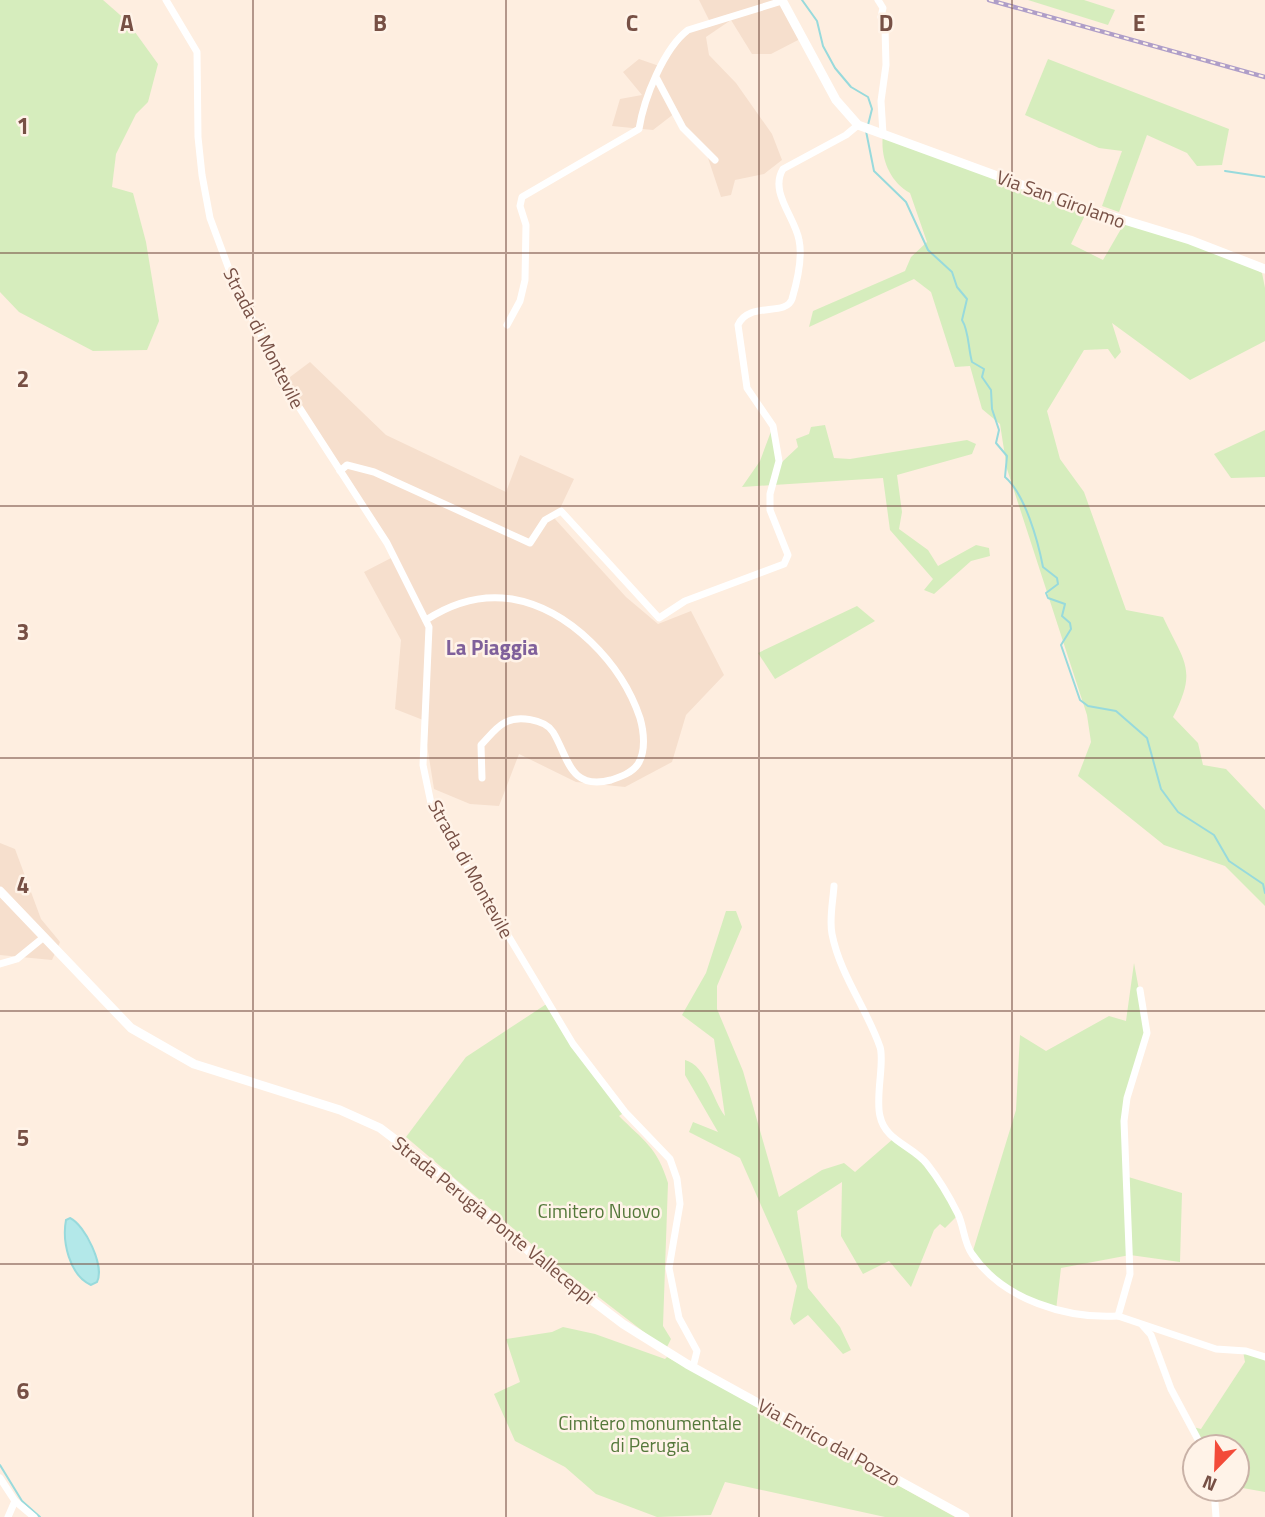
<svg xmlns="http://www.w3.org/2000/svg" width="1265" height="1517" font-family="'Titillium Web',sans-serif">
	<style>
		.residential { fill: #f6dfcd }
		.green { fill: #d6edbd }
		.water { fill: #b3e8e9; stroke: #98dadc; stroke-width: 2 }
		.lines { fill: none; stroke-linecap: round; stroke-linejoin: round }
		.stream { stroke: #98dadc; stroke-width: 2 }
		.minor { stroke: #fff; stroke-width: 7 }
		.tertiary { stroke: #fff; stroke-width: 9 }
		.rail-casing { stroke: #af9ec8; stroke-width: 4.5 }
		.rail { stroke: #fff3e8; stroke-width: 2; stroke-dasharray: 5; stroke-linecap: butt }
		.grid { fill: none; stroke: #775045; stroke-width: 2; stroke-opacity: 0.55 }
		.labels { text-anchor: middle; stroke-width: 5; stroke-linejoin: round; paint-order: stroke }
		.street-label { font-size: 19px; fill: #775045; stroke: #fff3e8 }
		.park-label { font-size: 19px; fill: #54783a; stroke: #fff3e8 }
		.neighbourhood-label { font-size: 21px; font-weight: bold; fill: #7f609b; stroke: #fff3e8 }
		.grid-label { font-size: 23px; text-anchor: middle; font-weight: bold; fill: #775045; stroke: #fff3e8; stroke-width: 5; stroke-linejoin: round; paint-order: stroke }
	</style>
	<rect width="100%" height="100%" fill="#feeee0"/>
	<g class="residential">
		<path d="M699 0H782L802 38 771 54H752L731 20 706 37 709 55 736 83 772 134 782 160 764 174 735 180 731 195 721 197 706 152 675 113 653 130 612 126 620 99 642 95 623 72 639 59 662 67 676 39 710 22Z"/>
		<path d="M310 362 386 435 506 492 520 455 574 479 555 519 626 597 658 624 691 611 724 675 686 715 672 762 625 787 576 782 519 754 499 806 470 804 434 789 423 720 395 709 401 640 364 572 393 557 299 407 278 386Z"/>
		<path d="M0 843 15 849 41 919 60 942 52 960 0 955Z"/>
	</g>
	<g class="green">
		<path d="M0 0H103L127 21 158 64 148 102 136 114 116 154 112 187 133 193 146 242 159 321 147 350 93 351 19 312 0 292Z"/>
		<path d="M1028 0H1084L1115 10 1108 25Z"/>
		<path d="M1048 59 1229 129 1222 165 1197 166 1187 153 1147 135 1119 212 1102 206 1122 151 1099 148 1025 115Z"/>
		<path d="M883 134 1088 209 1071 244 1103 260 1125 222 1239 259 1262 273 1265 288V341L1190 380 1112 323 1121 352 1115 359 1108 349 1084 350 1047 411 1060 459 1084 492 1126 610 1163 617C1184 662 1198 669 1173 717L1198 743 1203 765 1226 769 1265 810V906L1225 866 1164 845 1078 776 1091 742 1087 715 1007 469 1000 424 982 409 970 366 955 367 931 292 914 279 809 327 813 311 905 271 911 257 927 242 910 193C889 181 880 157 883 134Z"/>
		<path d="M825 425 834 458 850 459 967 440 976 444 972 454 897 475 902 512 899 529 928 550 938 566 976 545 989 548 990 556 971 561 934 594 924 590 933 579 890 530 883 478 742 487 760 461 773 426 779 461 782 462 798 447 796 439 809 434 811 427Z"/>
		<path d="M1265 430V477L1231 478 1214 454Z"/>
		<path d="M857 606 875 621 775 679 758 653Z"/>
		<path d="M726 911H736L742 927 717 986V1009L743 1071 779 1197 822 1170 844 1163 855 1172 893 1139 919 1155 958 1215 945 1228 940 1224 934 1230 911 1287 889 1261 863 1274 841 1236 842 1182 797 1211 808 1288 840 1327 851 1350 843 1354 808 1315 794 1325 790 1319 797 1286 740 1158 689 1132 693 1122 718 1132 685 1075V1060C707 1066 713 1101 725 1116L714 1039 682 1015 706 973Z"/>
		<path d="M1134 963 1147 1033 1127 1098 1125 1176 1182 1193 1180 1262 1130 1255 1061 1268 1056 1310 1006 1286 972 1254 1016 1110 1020 1035 1046 1051 1109 1016 1126 1021Z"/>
		<path d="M548 1003 599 1080 625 1112 619 1116C644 1141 657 1147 668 1183L663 1326 671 1339 666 1349 548 1258 406 1137 466 1057Z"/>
		<path d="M563 1327 595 1334 665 1359 667 1357 955 1517H885L725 1482 711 1515 657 1517 596 1494 565 1467 515 1441 494 1394 520 1382 506 1339 552 1332Z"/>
		<path d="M1243 1351 1265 1357V1492L1237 1487V1447H1202L1193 1427 1201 1429 1245 1362Z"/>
	</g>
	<path class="water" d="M70 1218C85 1225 105 1266 97 1282L91 1285C69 1275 62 1241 66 1220Z"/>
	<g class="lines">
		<g class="stream">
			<path d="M802 0 817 21 823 46 835 68 851 87 868 97 872 109 868 125"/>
			<path d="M866 131 874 171 906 202 928 250 952 272 957 287 967 299 962 320C969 331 968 348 972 362L984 369 982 377 991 390 992 409 999 430 996 443 1007 456 1005 477C1025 494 1038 541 1043 567L1057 578 1058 584 1046 593 1048 598 1065 604 1062 616 1070 623 1071 629 1061 645 1080 700 1088 706 1116 711 1147 738 1161 789 1178 812 1214 835 1229 861 1263 884 1265 893"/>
			<path d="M1225 171 1265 177"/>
			<path d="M0 1465 22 1501 40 1517"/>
		</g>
		<g class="minor">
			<path d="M166 0 197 52 198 137 202 175 210 218 236 288 299 407 387 543 429 627 423 765 432 808 573 1044 625 1112 670 1159 677 1179 680 1204 669 1268 679 1318 697 1351 693 1367"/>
			<path d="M878 0 883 8 881 17 885 28 886 65 881 101 883 134"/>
			<path d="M657 79 683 128 715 160"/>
			<path d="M507 325 520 301 525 280 526 225 520 206 522 197 639 129C644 98 664 48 688 30L782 1"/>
			<path d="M340 471 347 465 374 472 530 543 545 520 561 511 659 618 685 601 784 564 788 555 770 510V494L779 461 773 426 747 388 738 325C748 301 786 317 792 299 797 282 803 258 799 240 795 217 769 192 783 169L846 135 858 125"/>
			<path d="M426 620C452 603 480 594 512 599 570 609 622 664 640 718 644 732 646 751 638 764 632 773 620 777 611 780 569 791 568 756 553 732 545 719 517 715 504 723 495 728 488 738 481 745L482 778"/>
			<path d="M834 886C833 901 829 920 832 934 840 975 867 1009 880 1047 885 1061 875 1097 880 1116 885 1141 913 1146 927 1164 938 1178 950 1198 958 1214 964 1227 964 1243 972 1254 1003 1300 1067 1319 1118 1316"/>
			<path d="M0 964 17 959 44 937"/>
			<path d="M1140 990 1147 1033 1127 1098 1124 1121 1130 1274 1118 1316 1216 1349 1246 1351 1265 1357"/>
			<path d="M1143 1326 1151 1335 1171 1389 1202 1447"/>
			<path d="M0 1478 15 1501 34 1517"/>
			<path d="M1214 1489 1216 1517"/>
			<path d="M8 1517 15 1501"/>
		</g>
		<g class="tertiary">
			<path d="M782 0 836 100 858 125 1088 209 1190 240 1265 269"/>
			<path d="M0 891 131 1028 194 1064 340 1110 380 1128 451 1182 539 1260 623 1324 687 1364 965 1517"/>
		</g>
		<g class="rail-casing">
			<path id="rail" d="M989 0 1265 77"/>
		</g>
		<use href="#rail" class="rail"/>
	</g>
	<path class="grid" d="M253 0V1517M506 0V1517M759 0V1517M1012 0V1517M0 253H1265M0 506H1265M0 758H1265M0 1011H1265M0 1264H1265"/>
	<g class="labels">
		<g class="street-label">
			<text transform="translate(1061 199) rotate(20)" y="7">Via San Girolamo</text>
			<text transform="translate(264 338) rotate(63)" y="7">Strada di Montevile</text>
			<text transform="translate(471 869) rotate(61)" y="7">Strada di Montevile</text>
			<text transform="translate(494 1220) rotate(39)" y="7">Strada Perugia Ponte Valleceppi</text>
			<text transform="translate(829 1442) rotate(29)" y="7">Via Enrico dal Pozzo</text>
		</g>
		<g class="park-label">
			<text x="599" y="1218">Cimitero Nuovo</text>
			<text x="650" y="1430">Cimitero monumentale<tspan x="650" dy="22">di Perugia</tspan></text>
		</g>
		<g class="neighbourhood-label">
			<text x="492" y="655">La Piaggia</text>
		</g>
	</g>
	<g class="grid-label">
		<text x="127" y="31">A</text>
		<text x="380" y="31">B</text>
		<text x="632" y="31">C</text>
		<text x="886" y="31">D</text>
		<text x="1139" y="31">E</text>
		<text x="23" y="134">1</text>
		<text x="23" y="387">2</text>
		<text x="23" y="640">3</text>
		<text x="23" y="893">4</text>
		<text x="23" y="1146">5</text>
		<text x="23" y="1399">6</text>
	</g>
	<g transform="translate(1216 1468) rotate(203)"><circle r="33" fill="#fff3e8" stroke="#c9b2a7" stroke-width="2"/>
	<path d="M0-5L12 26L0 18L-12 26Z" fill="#f34b39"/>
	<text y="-10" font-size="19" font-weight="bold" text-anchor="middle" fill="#775045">N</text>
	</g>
</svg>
